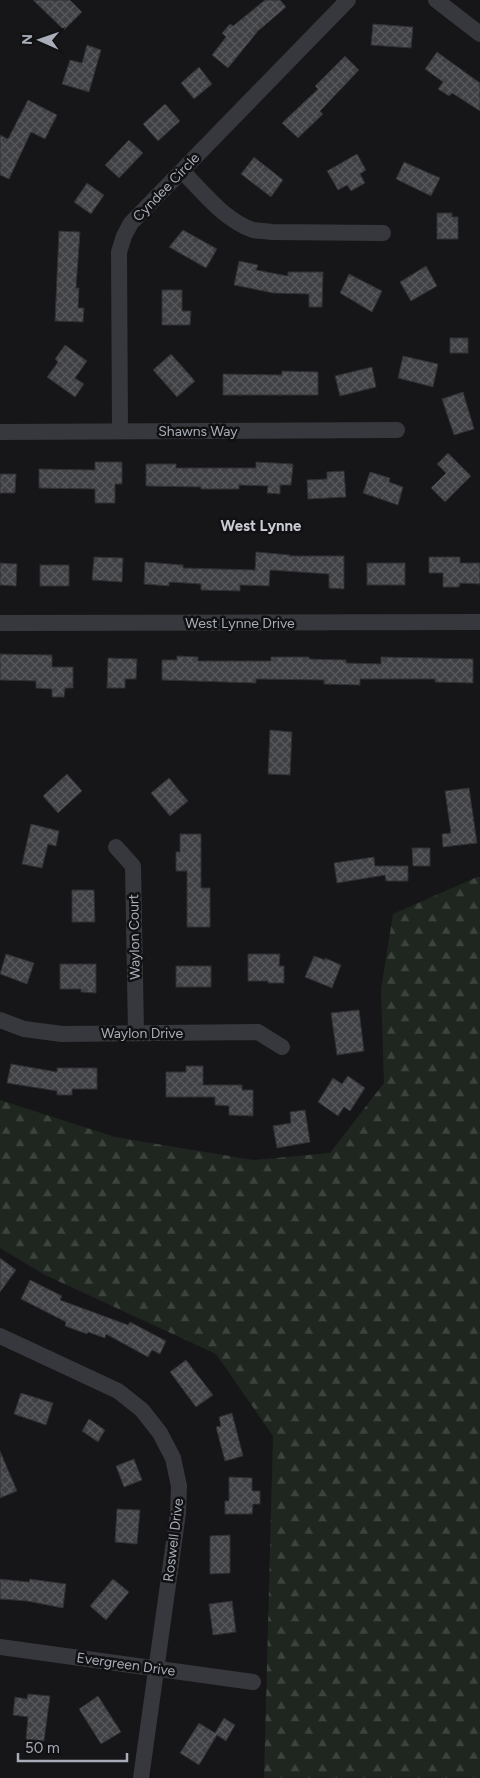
<svg xmlns="http://www.w3.org/2000/svg" width="480" height="1778" font-family="Figtree,sans-serif">
	<style>
		.forest { fill: url(#forest-firs) }
		.building { fill: url(#building-cross-hatch); stroke: #303034 }
		.lines { fill: none; stroke-linecap: round; stroke-linejoin: round }
		.minor { stroke: #37383d; stroke-width: 16 }
		.labels { text-anchor: middle; stroke-width: 5; stroke-linejoin: round; paint-order: stroke }
		.street-label { font-size: 14px; fill: #a8adb8; stroke: #111113 }
		.neighbourhood-label { font-size: 15px; font-weight: bold; fill: #c9ccd4; stroke: #111113 }
	</style>
	<defs>
		<pattern id="forest-firs" width="22" height="20" patternUnits="userSpaceOnUse" patternTransform="scale(1.25)"><rect width="22" height="20" fill="#1e261f"/><path d="M5 1l3.5 6h-7zM16 11l3.5 6h-7z" fill="#3c433d"/></pattern>
		<pattern id="building-cross-hatch" width="8" height="8" patternUnits="userSpaceOnUse" patternTransform="scale(1.25)"><rect width="8" height="8" fill="#404145"/><path d="M0 0l8 8M0 8l8-8" fill="none" stroke="#595a5e"/></pattern>
	</defs>
	<rect width="100%" height="100%" fill="#161618"/>
	<path class="forest" d="M477 877H480V1778H264L273 1436 216 1354 45 1275 0 1248V1100L115 1137 253 1160 330 1153 384 1083 381 989 393 914Z"/>
	<g class="building">
		<path d="M33 0H70L82 12 64 30Z"/>
		<path d="M265 0H280L286 7 258 31 228 68 212 55 226 37 222 33 230 24 233 26Z"/>
		<path d="M373 24 413 27 411 48 371 45Z"/>
		<path d="M87 45 101 50 89 92 62 84 70 60 82 63Z"/>
		<path d="M437 52 480 83V111L452 93 449 96 438 89 443 82 425 69Z"/>
		<path d="M345 56 359 70 320 111 323 114 298 138 282 123 318 89 315 86Z"/>
		<path d="M199 67 212 84 194 99 181 83Z"/>
		<path d="M28 100 57 115 45 139 31 132 9 179 0 175V135L8 139Z"/>
		<path d="M165 104 180 121 158 141 143 124Z"/>
		<path d="M129 140 143 153 119 178 105 165Z"/>
		<path d="M357 154 366 170 360 174 365 183 351 191 347 185 338 190 327 171Z"/>
		<path d="M254 157 283 180 271 197 241 174Z"/>
		<path d="M404 162 440 178 431 196 396 179Z"/>
		<path d="M87 183 104 195 91 214 74 202Z"/>
		<path d="M437 213H452V217H458V239H437Z"/>
		<path d="M183 230 217 249 206 268 169 247Z"/>
		<path d="M59 231 80 232 76 288H79L78 308H84L83 322 55 321Z"/>
		<path d="M239 261 258 265 256 270 288 276V272H323L322 307H309V294L273 293 234 285Z"/>
		<path d="M426 266 437 286 411 301 400 282Z"/>
		<path d="M349 274 382 291 372 312 340 293Z"/>
		<path d="M162 290H182V311H191L190 325H162Z"/>
		<rect x="450" y="338" width="18" height="15"/>
		<path d="M65 345 87 361 75 378 84 384 75 397 47 377 58 362 55 359Z"/>
		<path d="M171 354 195 381 177 397 153 370Z"/>
		<path d="M403 356 438 364 433 387 398 378Z"/>
		<path d="M372 367 376 387 340 396 335 376Z"/>
		<path d="M282 371 318 372V395H223V374L282 375Z"/>
		<path d="M463 392 474 429 454 435 442 399Z"/>
		<path d="M448 453 471 476 445 502 431 488 446 473 437 464Z"/>
		<path d="M95 462H122V484H115V503H95V489L39 488V469L95 470Z"/>
		<path d="M256 462 293 464 291 485H280V494L267 493 268 486 239 485V489H201V487L146 486V464H176V468H256Z"/>
		<path d="M344 471 346 497 308 499 307 480 327 479V472Z"/>
		<path d="M370 472 390 478 389 482 403 487 398 505 363 493Z"/>
		<path d="M0 474H16L15 493H0Z"/>
		<path d="M256 552 290 555V556H344V589L329 588V574L270 570 269 586 240 585V591L201 590V584L169 582V586L144 584 145 562 183 565V568L255 570Z"/>
		<path d="M94 557 123 558 122 582 92 580Z"/>
		<path d="M429 557H460V563H480V584L460 583 459 587H443V573H429Z"/>
		<path d="M0 563 17 564 16 586 0 585Z"/>
		<rect x="367" y="563" width="38" height="22"/>
		<rect x="40" y="565" width="29" height="21"/>
		<path d="M0 654 52 655V667H73V688H65L64 697H52V689L36 688V681L0 680Z"/>
		<path d="M177 656 198 657V661H271V657H309V659L346 660V663L381 664V657L473 659V683L435 682V679H360V685L324 684V680L256 679V683L162 680V660H177Z"/>
		<path d="M108 658 137 659 136 679H125V688H107Z"/>
		<path d="M270 730 292 732 290 775 268 774Z"/>
		<path d="M67 774 82 791 58 813 43 796Z"/>
		<path d="M169 778 188 801 170 816 151 793Z"/>
		<path d="M469 788 477 843 443 847 442 834 451 833 445 791Z"/>
		<path d="M31 824 59 831 56 846 48 844 42 868 22 864Z"/>
		<path d="M180 834H201V888H210V927H187V871H176V852H180Z"/>
		<path d="M412 848H430V866H413Z"/>
		<path d="M374 857 375 866H408V881H386L385 875 337 883 334 863Z"/>
		<path d="M72 890H94L95 922H72Z"/>
		<path d="M6 954 34 963 27 984 0 974Z"/>
		<path d="M248 954H280L279 966H284V983H268V981H248Z"/>
		<path d="M314 956 325 960V958L341 965 332 988 305 977Z"/>
		<path d="M60 964H96V993L81 992V989H60Z"/>
		<rect x="176" y="966" width="35" height="21"/>
		<path d="M359 1010 364 1051 337 1055 331 1013Z"/>
		<path d="M11 1064 57 1072V1068H97V1089H72V1095H57V1091L7 1083Z"/>
		<path d="M186 1066H203V1085H242V1090H253V1116L229 1115V1106L215 1105V1097H166V1072H186Z"/>
		<path d="M348 1076 365 1088 350 1111 344 1107 338 1116 318 1102 333 1078 342 1084Z"/>
		<path d="M305 1110 310 1142 277 1148 273 1126 291 1123 290 1112Z"/>
		<path d="M0 1258 16 1270 0 1292Z"/>
		<path d="M30 1280 62 1296 60 1300 128 1325 130 1322 166 1341 160 1354 152 1350 148 1357 106 1334 105 1338 88 1332 87 1334 65 1326 66 1322 21 1299Z"/>
		<path d="M186 1360 213 1395 196 1407 170 1372Z"/>
		<path d="M21 1393 53 1403 46 1425 14 1414Z"/>
		<path d="M232 1413 243 1456 225 1461 216 1427 221 1426 219 1417Z"/>
		<path d="M89 1419 105 1430 98 1442 82 1431Z"/>
		<path d="M0 1451 17 1491 0 1498Z"/>
		<path d="M134 1459 142 1480 124 1487 116 1466Z"/>
		<path d="M229 1477 252 1478V1491H260V1504H253L252 1514H225V1501H229Z"/>
		<path d="M117 1509 140 1510 137 1544 115 1542Z"/>
		<path d="M230 1535V1573L210 1574V1536Z"/>
		<path d="M0 1579 29 1582 30 1579 66 1584 63 1608 27 1601 0 1599Z"/>
		<path d="M113 1579 129 1592 106 1620 90 1606Z"/>
		<path d="M232 1601 236 1632 213 1635 209 1604Z"/>
		<path d="M28 1694 50 1696 44 1741 26 1739 28 1717 13 1715 15 1697 27 1699Z"/>
		<path d="M98 1696 121 1732 101 1744 79 1709Z"/>
		<path d="M224 1718 235 1725 226 1741 217 1735 199 1765 180 1753 199 1723 215 1733Z"/>
	</g>
	<g class="lines">
		<g class="minor">
			<path d="M436 0 480 34"/>
			<path d="M182 171C203 192 224 220 253 230 259 231 266 231 272 232L383 233"/>
			<path d="M120 431 119 252 124 236 131 223 348 0"/>
			<path d="M0 432 397 430"/>
			<path d="M0 623 480 622"/>
			<path d="M116 847 133 866 136 1033"/>
			<path d="M0 1020 24 1029 62 1034 258 1032 282 1047"/>
			<path d="M0 1336 118 1391 142 1410 160 1433 173 1458 179 1486 178 1513 141 1778"/>
			<path d="M0 1647 253 1682"/>
		</g>
	</g>
	<g class="labels">
		<g class="street-label">
			<text transform="translate(166 187) rotate(-46)" y="5">Cyndee Circle</text>
			<text x="198" y="436">Shawns Way</text>
			<text x="240" y="628">West Lynne Drive</text>
			<text transform="translate(134 937) rotate(-91)" y="5">Waylon Court</text>
			<text x="142" y="1038">Waylon Drive</text>
			<text transform="translate(173 1540) rotate(-83)" y="5">Roswell Drive</text>
			<text transform="translate(126 1664) rotate(8)" y="5">Evergreen Drive</text>
		</g>
		<g class="neighbourhood-label">
			<text x="261" y="531">West Lynne</text>
		</g>
	</g>
	<g transform="translate(40 40) rotate(272)" stroke="#111113" stroke-width="4" paint-order="stroke">
	<path d="M0-4L9 19L0 12L-9 19Z" fill="#a8adb8"/>
	<text y="-8" font-size="14" font-weight="bold" text-anchor="middle" fill="#a8adb8">N</text>
	</g>
	<path d="M18 1753v8h109v-8" fill="none" stroke="#a8adb8" stroke-width="2.5"/>
	<text x="25" y="1753" font-size="15" fill="#a8adb8" stroke="#111113" stroke-width="4" paint-order="stroke">50 m</text>
</svg>
